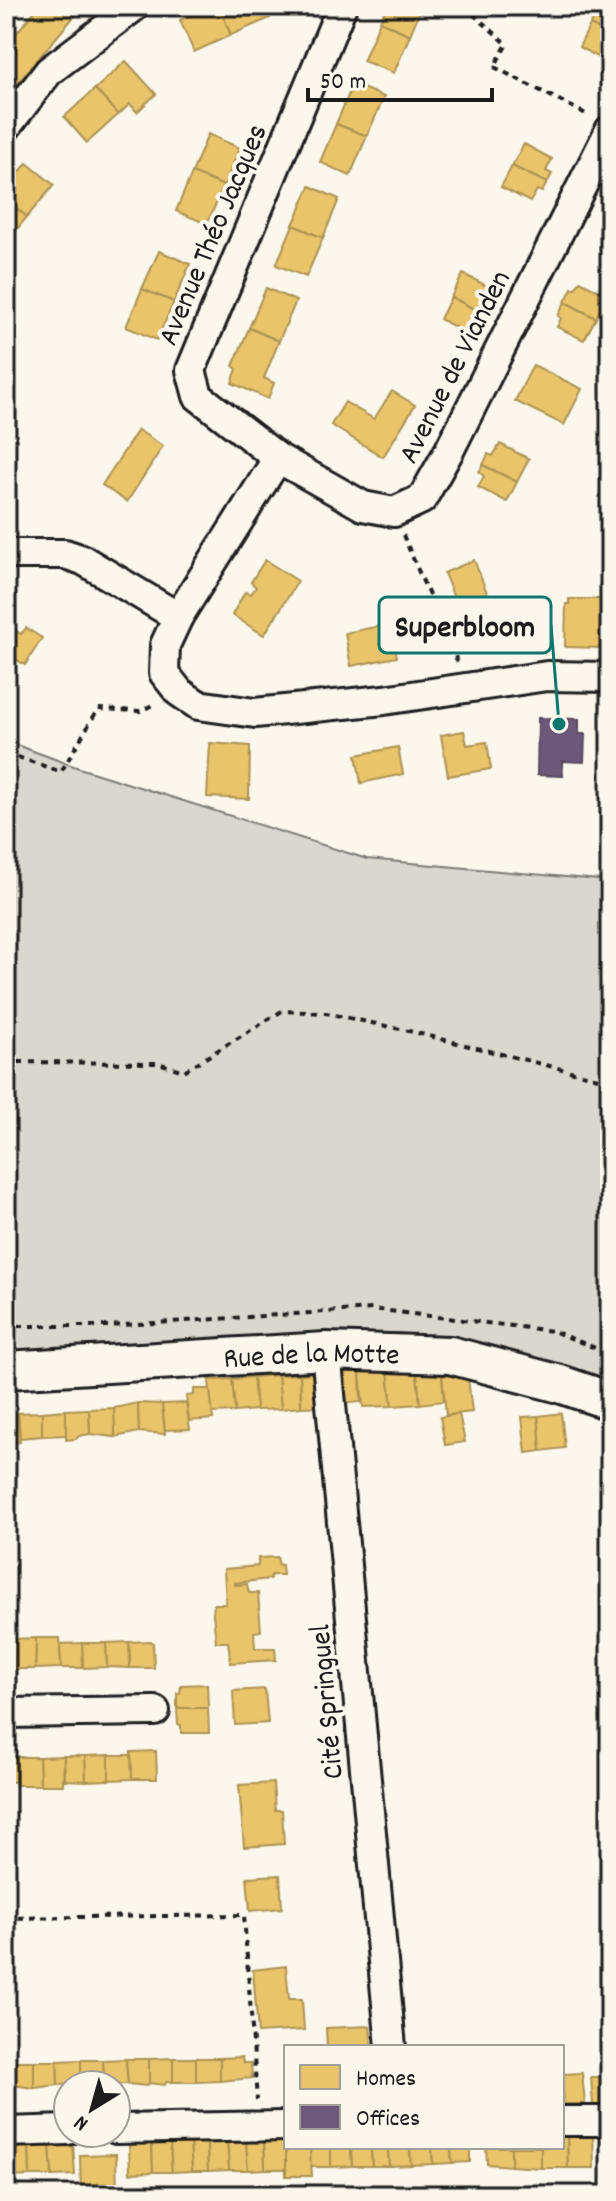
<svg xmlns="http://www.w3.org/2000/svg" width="616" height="2201" font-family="Dekko,sans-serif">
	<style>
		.green { fill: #dad7ce; stroke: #7b7a75; stroke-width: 2 }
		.homes { fill: #e9c46a; stroke: #ac9253; stroke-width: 2 }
		.offices { fill: #6d597a; stroke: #55475e; stroke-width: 2 }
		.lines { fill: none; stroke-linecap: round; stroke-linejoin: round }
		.minor-casing { stroke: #1c1c1c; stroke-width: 34 }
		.tertiary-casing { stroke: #1c1c1c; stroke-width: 42 }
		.path { stroke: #1c1c1c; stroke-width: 4; stroke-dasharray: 6 6; stroke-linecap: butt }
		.minor { stroke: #fbf7ec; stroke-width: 28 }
		.tertiary { stroke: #fbf7ec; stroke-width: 36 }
		.labels { text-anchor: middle; stroke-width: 8; stroke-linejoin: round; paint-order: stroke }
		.street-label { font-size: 30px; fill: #1c1c1c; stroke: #fbf7ec }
		.leader { fill: none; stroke: #0f766e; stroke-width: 3 }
		.callout-dot { fill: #0f766e; stroke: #fbf7ec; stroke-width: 3 }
		.callout { fill: #fbf7ec; stroke: #0f766e; stroke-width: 3 }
		.callout-label { font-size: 32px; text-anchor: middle; font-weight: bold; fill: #1c1c1c }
	</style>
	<rect width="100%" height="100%" fill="#fbf7ec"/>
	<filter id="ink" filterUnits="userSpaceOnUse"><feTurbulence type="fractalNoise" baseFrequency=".0125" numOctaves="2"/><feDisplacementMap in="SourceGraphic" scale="16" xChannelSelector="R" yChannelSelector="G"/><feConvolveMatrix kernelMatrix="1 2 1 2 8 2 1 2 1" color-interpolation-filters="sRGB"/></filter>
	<g filter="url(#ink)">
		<path class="green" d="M6 741 79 768 367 859 610 881V1380L456 1339 397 1333 6 1354Z"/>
		<g class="homes">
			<path d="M39 6H83L16 85 6 77V45Z"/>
			<path d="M212 6H219L231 35 194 52 180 20Z"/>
			<path d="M219 6H264L270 18 231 35Z"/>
			<path d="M387 6H422L410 35 380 21Z"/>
			<path d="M599 6H610V35L590 25Z"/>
			<path d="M380 21 410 35 394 73 363 61Z"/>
			<path d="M590 25 610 35V52L605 61 579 47Z"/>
			<path d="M126 61 156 94 137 112 130 104 118 115 95 89Z"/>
			<path d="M353 84 384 97 367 136 336 124Z"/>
			<path d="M95 89 118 115 87 143 64 117Z"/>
			<path d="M336 124 367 136 350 176 320 162Z"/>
			<path d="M208 134 240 148 224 186 192 173Z"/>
			<path d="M524 144 552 159 546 171 552 174 547 183 512 166Z"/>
			<path d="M27 163 54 185 27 217 6 200V189Z"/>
			<path d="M512 166 547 183 542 192 537 190 530 202 501 187Z"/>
			<path d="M192 173 224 186 207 224 176 211Z"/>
			<path d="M310 186 339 199 323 238 293 225Z"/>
			<path d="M6 200 27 217 6 243Z"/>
			<path d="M293 225 323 238 306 277 276 265Z"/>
			<path d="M159 251 190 264 174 302 142 289Z"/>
			<path d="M463 274 493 289 478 311 451 297Z"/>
			<path d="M580 281 607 295 596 318 565 302 572 288 575 289Z"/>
			<path d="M266 288 296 301 279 341 249 328Z"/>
			<path d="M142 289 174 302 157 340 126 327Z"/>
			<path d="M451 297 478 311 474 319 477 321 470 335 440 319Z"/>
			<path d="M565 302 596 318 584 340 557 327 561 318 558 316Z"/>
			<path d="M249 328 279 341 264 378 274 383 268 399 232 383 237 369 233 366Z"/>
			<path d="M533 365 582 389 564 425 515 401Z"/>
			<path d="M392 391 415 405 383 457 331 425 345 402 374 419Z"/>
			<path d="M138 430 163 446 127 502 102 485Z"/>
			<path d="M500 444 529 459 517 482 483 465 488 454 493 456Z"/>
			<path d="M483 465 517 482 507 502 478 487 484 476 479 472Z"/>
			<path d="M265 560 298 581 264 635 232 615 245 592 251 594 256 587 251 582Z"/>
			<path d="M474 560 501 628 471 640 444 573Z"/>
			<path d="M569 599H603V648L565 647 566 604H569Z"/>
			<path d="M6 624 21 634 26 628 42 638 25 665 8 654 6 657Z"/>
			<path d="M390 624 397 657 351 666 345 633Z"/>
			<path d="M464 731 467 745 487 742 491 769 448 776 441 735Z"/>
			<path d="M210 743 250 746 249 799 207 797Z"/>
			<path d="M398 747 403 774 361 783 356 755Z"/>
			<path d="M360 1371 361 1402 340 1403 338 1372Z"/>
			<path d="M360 1371H388L392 1406 363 1407Z"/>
			<path d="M388 1371 417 1372 420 1404 392 1406Z"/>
			<path d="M417 1372 442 1375 444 1401 420 1404Z"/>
			<path d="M321 1373 324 1406 301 1407 300 1374Z"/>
			<path d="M300 1374 301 1407 281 1409 278 1375Z"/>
			<path d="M278 1375 281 1409 256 1410 253 1377Z"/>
			<path d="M442 1375 468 1378 472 1412 446 1415Z"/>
			<path d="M253 1377 256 1410 235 1412 232 1379Z"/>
			<path d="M232 1379 235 1412 212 1413 209 1380Z"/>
			<path d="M194 1389H210L213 1419 189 1421 186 1396 194 1395Z"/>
			<path d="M138 1403 139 1432 115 1437 114 1408Z"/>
			<path d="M138 1403 162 1404 165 1434 139 1432Z"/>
			<path d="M186 1403 190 1429 165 1430 162 1404Z"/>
			<path d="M114 1408 115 1437 90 1434 89 1409Z"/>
			<path d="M89 1409 90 1434 79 1436 76 1439 66 1440V1410Z"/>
			<path d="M66 1410V1435L42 1436V1412Z"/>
			<path d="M42 1412V1436L20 1438 18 1413Z"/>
			<path d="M18 1413 20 1442 8 1443 9 1451H6V1414Z"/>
			<path d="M561 1413 565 1448 541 1451 538 1416Z"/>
			<path d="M459 1414 465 1442 445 1445 440 1417Z"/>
			<path d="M538 1416 541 1451 526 1453 522 1417Z"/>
			<path d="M6 1487 16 1489 12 1515 6 1514Z"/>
			<path d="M277 1557 279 1565H282L283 1575H271L270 1579 235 1583V1585L247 1584 249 1593H258L261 1631 254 1632 255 1648H275L276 1660 231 1663 228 1642H216L213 1614 214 1604H226L224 1569 258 1566V1558Z"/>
			<path d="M36 1638H60L61 1668 35 1669Z"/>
			<path d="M36 1638 35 1669H14L13 1639Z"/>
			<path d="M151 1641 153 1643 154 1668H130L129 1642Z"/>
			<path d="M129 1642 130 1668 107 1667 106 1643Z"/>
			<path d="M82 1643H106L107 1667 83 1668Z"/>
			<path d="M82 1643 83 1668H61L60 1644Z"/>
			<path d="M6 1645H12L14 1669H6Z"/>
			<path d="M207 1684 208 1708H177V1693H180L181 1685Z"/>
			<path d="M265 1689 268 1723 235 1725 233 1691Z"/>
			<path d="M177 1708H208L209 1733H181V1725L178 1724Z"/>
			<path d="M156 1751 157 1779H132L131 1752Z"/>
			<path d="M109 1755V1780L86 1781 85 1756Z"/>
			<path d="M109 1755H131L132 1779 109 1780Z"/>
			<path d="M64 1756 63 1785H40L39 1757Z"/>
			<path d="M64 1756H85L86 1781 65 1780Z"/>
			<path d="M6 1757H17L15 1782H6Z"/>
			<path d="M17 1757H39L40 1785H16Z"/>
			<path d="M273 1783 275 1810H282L284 1844 244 1847 239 1785Z"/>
			<path d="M280 1875 282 1908 250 1911 247 1877Z"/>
			<path d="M286 1966 289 1999H302L304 2030 258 2033 253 1970Z"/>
			<path d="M370 2026 372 2047H327L326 2028Z"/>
			<path d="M242 2057 243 2063H251L252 2078 220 2081V2058Z"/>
			<path d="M173 2058V2082H166L165 2085 149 2083V2059Z"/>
			<rect x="173" y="2058" width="23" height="24"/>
			<path d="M196 2058H220V2081L196 2082Z"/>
			<path d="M126 2059 128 2084 104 2085 103 2060Z"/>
			<path d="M126 2059H149V2083L147 2086 128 2084Z"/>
			<path d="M81 2060V2084L58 2085 57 2061Z"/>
			<path d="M81 2060H103L104 2085 81 2084Z"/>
			<path d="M12 2061H34V2088L11 2085Z"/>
			<path d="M34 2061H57L58 2085 34 2088Z"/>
			<path d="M582 2073 585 2104H564L562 2074Z"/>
			<path d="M591 2077H610V2105H593Z"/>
			<path d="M562 2130H567L568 2168H541V2147H562Z"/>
			<path d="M567 2130H593L594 2168H568Z"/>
			<path d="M286 2139V2169H265L264 2140Z"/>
			<path d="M286 2139V2147H310L312 2176H286Z"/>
			<path d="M246 2140 248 2170H229L227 2141Z"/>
			<path d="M246 2140H264L265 2169 248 2170Z"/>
			<path d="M207 2141 208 2171H192L190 2142Z"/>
			<path d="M207 2141H227L229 2170 208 2171Z"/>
			<path d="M152 2142 153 2172 130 2173 129 2144Z"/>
			<path d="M152 2142H170L172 2172H153Z"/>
			<path d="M170 2142H190L192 2171 172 2172Z"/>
			<path d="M73 2144 75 2175 52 2176 50 2145Z"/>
			<path d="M50 2145 52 2176H30L29 2146Z"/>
			<path d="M29 2146 30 2176 6 2177V2147Z"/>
			<path d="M310 2147H331V2167H311Z"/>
			<path d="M331 2147H351L352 2166 331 2167Z"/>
			<path d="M351 2147H371L372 2166H352Z"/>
			<path d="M371 2147H388L389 2166H372Z"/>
			<path d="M388 2147H410L411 2165 389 2166Z"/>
			<path d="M410 2147H432L433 2164 411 2165Z"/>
			<path d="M432 2147H451L452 2163 433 2164Z"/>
			<path d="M451 2147H470V2162L452 2163Z"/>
			<path d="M486 2147H511V2166L487 2164Z"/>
			<path d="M511 2147H541V2168L511 2166Z"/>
			<path d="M116 2154 117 2195H81L80 2155Z"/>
		</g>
		<path class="offices" d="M538 718 579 719V734H585L584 762 562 761 563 776 537 775Z"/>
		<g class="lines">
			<g class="minor-casing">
				<g id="minor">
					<path d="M6 127 49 71 135 6"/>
					<path d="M610 130 449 451 422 499 394 512 363 506 278 458 178 617 165 645 164 673 179 692 198 705 255 713 384 700 547 676 610 677"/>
					<path d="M278 458 198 396 191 370 342 6"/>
					<path d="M6 554H65L83 560 178 617"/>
					<path d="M326 1351 391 2047"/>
					<path d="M6 1713 155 1711"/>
					<path d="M562 2121H610"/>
					<path d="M116 2129 286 2126"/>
					<path d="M6 2132 68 2130"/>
				</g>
			</g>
			<g class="tertiary-casing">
				<g id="tertiary">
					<path id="s1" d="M6 1370 326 1351 450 1355 560 1384 610 1401"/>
				</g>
			</g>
			<g class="path">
				<path d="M464 6 507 44 494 67 590 116"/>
				<path d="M403 535 458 663"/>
				<path d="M6 753 61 772 98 709 140 711 155 704"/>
				<path d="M6 1062 158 1063 184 1071 282 1011 326 1013 409 1031 610 1081"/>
				<path d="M6 1326H108L372 1309 553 1331 610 1354"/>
				<path d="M6 1918 244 1915 257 2100"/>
			</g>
			<use href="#minor" class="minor"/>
			<use href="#tertiary" class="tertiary"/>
		</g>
	</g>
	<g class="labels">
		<g class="street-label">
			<text transform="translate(211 234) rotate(-67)" y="10">Avenue Théo Jacques</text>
			<text transform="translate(453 366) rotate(-63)" y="10">Avenue de Vianden</text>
			<text dy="10" stroke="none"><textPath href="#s1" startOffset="306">Rue de la Motte</textPath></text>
			<text transform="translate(325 1702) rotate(-95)" y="10">Cité Springuel</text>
		</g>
	</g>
	<path class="leader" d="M559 724L551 625"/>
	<circle class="callout-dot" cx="559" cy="724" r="8"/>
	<rect class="callout" x="379" y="597" width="172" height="56" rx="8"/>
	<g class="callout-label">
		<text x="465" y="636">Superbloom</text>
	</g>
	<rect width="616" height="2201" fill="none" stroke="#fbf7ec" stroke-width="32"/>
	<rect x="16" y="16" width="584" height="2169" fill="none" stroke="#1c1c1c" stroke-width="3" filter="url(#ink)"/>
	<rect x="284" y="2045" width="280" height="104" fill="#fbf7ec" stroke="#a29f99" stroke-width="2"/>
	<rect x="300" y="2065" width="40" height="24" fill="#e9c46a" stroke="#a29f99" stroke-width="2"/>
	<text x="356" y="2085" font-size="24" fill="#1c1c1c">Homes</text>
	<rect x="300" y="2105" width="40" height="24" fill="#6d597a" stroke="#a29f99" stroke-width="2"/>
	<text x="356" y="2125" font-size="24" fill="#1c1c1c">Offices</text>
	<g transform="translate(92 2109) rotate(217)"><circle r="38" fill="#fbf7ec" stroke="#a29f99" stroke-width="2"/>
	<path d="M0-6L14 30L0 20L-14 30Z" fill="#1c1c1c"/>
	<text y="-12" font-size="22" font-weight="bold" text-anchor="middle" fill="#1c1c1c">N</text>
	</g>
	<path d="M308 88v12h184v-12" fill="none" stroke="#1c1c1c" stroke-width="4"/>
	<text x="320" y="88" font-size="24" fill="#1c1c1c" stroke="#fbf7ec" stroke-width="6" paint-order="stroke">50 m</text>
</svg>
